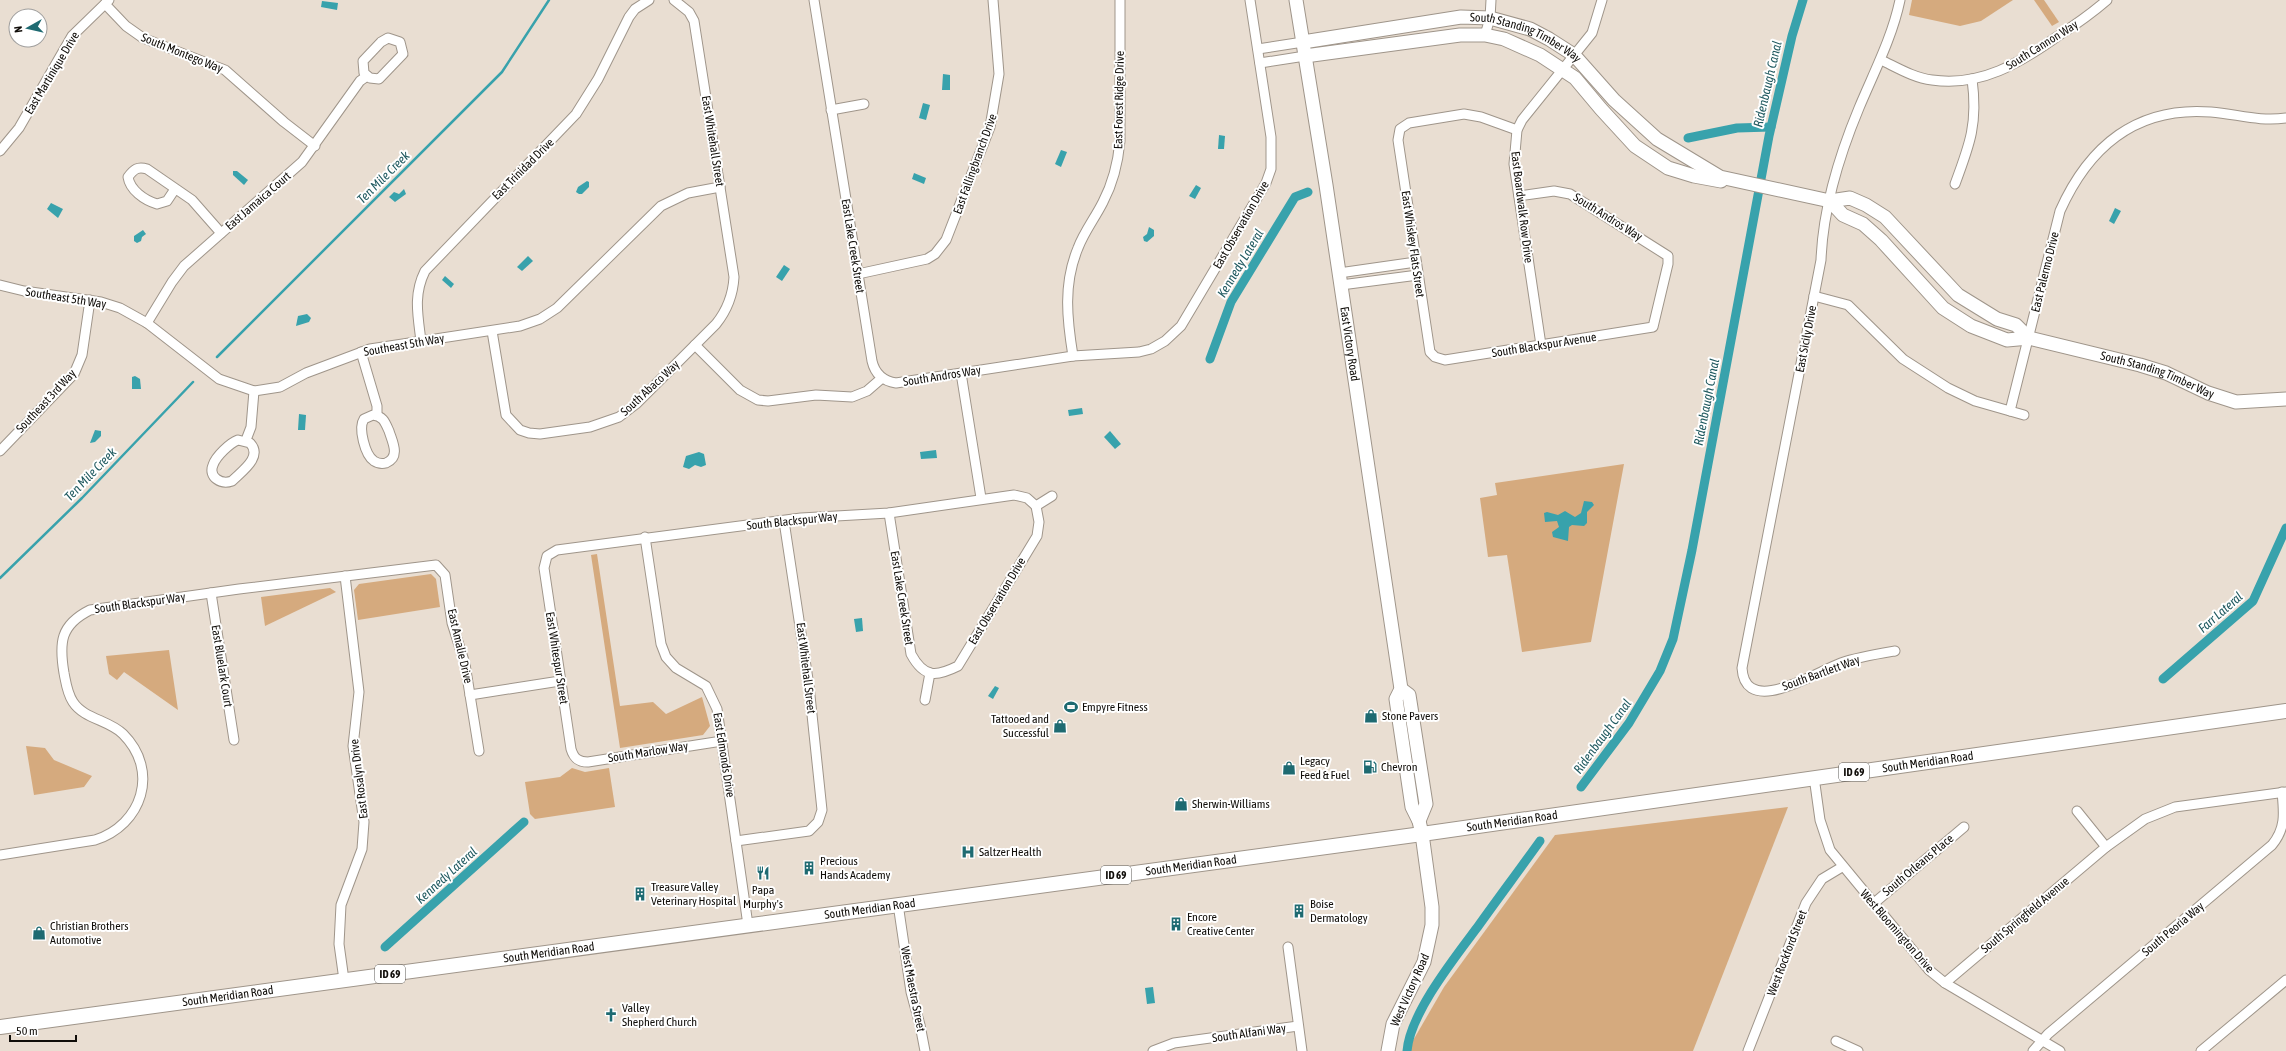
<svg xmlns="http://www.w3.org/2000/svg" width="2286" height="1051" font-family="'Asap Condensed',sans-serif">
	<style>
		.green { fill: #d5aa7e }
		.water { fill: #38a2ac }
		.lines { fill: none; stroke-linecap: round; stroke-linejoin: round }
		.stream { stroke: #38a2ac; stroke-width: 2.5 }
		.canal { stroke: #38a2ac; stroke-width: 9 }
		.street-casing { stroke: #9f958a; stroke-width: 11 }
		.secondary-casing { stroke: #9f958a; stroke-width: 15 }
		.primary-casing { stroke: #9f958a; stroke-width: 16 }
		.street { stroke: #fff; stroke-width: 9 }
		.secondary { stroke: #fff; stroke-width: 13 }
		.primary { stroke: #fff; stroke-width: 14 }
		.labels { text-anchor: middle; stroke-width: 4; stroke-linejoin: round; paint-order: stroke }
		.shield { fill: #fff; stroke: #585653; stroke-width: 1 }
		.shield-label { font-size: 11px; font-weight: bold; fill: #100d09 }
		.street-label { font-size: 12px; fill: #100d09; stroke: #fff }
		.poi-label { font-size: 12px; fill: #100d09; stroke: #fff; text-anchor: start }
		.water-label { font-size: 13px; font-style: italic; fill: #215a60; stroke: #fff }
	</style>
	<rect width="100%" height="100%" fill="#e9ded2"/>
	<g class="green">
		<path d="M1912 0H2013L1981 21 1960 26 1909 15Z"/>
		<path d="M2034 0H2044L2059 22 2052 26Z"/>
		<path d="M1624 464 1591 642 1522 652 1507 555 1488 557 1480 498 1497 495 1495 483Z"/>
		<path d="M597 554 620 706 653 702 666 714 702 697 710 726 703 735 620 748 591 555Z"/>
		<path d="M431 574 436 579 440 607 358 620 354 590 359 584Z"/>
		<path d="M330 588 336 592 265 626 261 597Z"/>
		<path d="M169 650 178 710 124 672 117 680 109 674 106 656Z"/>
		<path d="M26 746 45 748 54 760 92 776 84 787 34 795Z"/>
		<path d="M572 768 585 772 609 768 615 807 535 819 530 814 525 782 560 777Z"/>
		<path d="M1788 807 1693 1051H1411V1044L1444 987 1555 835Z"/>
	</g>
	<g class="water">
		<path d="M322 1 338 3 337 10 321 7Z"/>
		<path d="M943 74 950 75V90H942Z"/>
		<path d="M923 103 930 105 926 120 919 118Z"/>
		<path d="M1219 135 1225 136 1224 149H1218Z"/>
		<path d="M1061 150 1067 152 1061 167 1055 164Z"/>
		<path d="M233 171H237L248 180 244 185 233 175Z"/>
		<path d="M914 173 926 178 924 184 912 179Z"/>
		<path d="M587 181 589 182V187L582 194H579L576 192 578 187Z"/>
		<path d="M1196 185 1201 188 1195 199 1189 196Z"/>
		<path d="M404 189 406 194 395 202 389 197 394 192 399 194Z"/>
		<path d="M51 203 63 209 58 218 47 209Z"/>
		<path d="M2115 208 2121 211 2114 224 2109 221Z"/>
		<path d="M1149 227 1154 230V236L1147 242 1144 241 1143 237 1147 234Z"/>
		<path d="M143 230 146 234 142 237 141 241 137 243 134 241V236Z"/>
		<path d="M528 256 533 261 522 271 517 267Z"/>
		<path d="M784 265 790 269 782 281 776 277Z"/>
		<path d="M445 276 454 284 451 288 442 280Z"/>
		<path d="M307 314 311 318 309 322 296 326 298 316Z"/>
		<path d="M135 376 140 379 141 389H132V377Z"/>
		<path d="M1082 408 1083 414 1069 416 1068 410Z"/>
		<path d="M299 414 306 415 305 430H298Z"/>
		<path d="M95 430 101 431V436L95 442 90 443Z"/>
		<path d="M1110 431 1121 444 1115 449 1104 437Z"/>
		<path d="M936 450 937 458 921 459 920 452Z"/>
		<path d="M699 452 704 454 706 465 701 467 695 465 689 469 683 467 686 456Z"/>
		<path d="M1584 501 1592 502 1594 505 1587 512V523L1584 526 1572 525 1569 527 1568 541 1553 537 1552 532 1559 527 1557 521 1545 522 1544 513 1547 512 1558 515 1565 511 1575 517 1581 513Z"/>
		<path d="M862 618 863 631 856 632 854 619Z"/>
		<path d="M995 686 999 688 993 699 988 696Z"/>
		<path d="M1153 987 1155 1003 1147 1004 1145 988Z"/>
	</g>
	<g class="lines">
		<g class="stream">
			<path d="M217 357 502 72 549 0"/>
			<path d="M0 578 82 498 193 382"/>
		</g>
		<g class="canal">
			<path d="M1688 138 1737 128 1771 127"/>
			<path d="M1210 359 1231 302 1295 197 1308 192"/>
			<path d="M2163 679 2253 601 2286 528"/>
			<path d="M1581 787 1629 723 1660 671 1673 639 1692 550 1769 136 1792 36 1803 0"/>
			<path d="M385 947 524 822"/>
			<path d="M1407 1051C1410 1013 1456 956 1479 925 1499 897 1520 869 1540 841"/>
		</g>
		<g class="street-casing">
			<g id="street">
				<path d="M814 0 872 361C875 374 883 381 896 383L1073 356 1139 352 1151 349 1165 341 1181 326 1266 183 1271 169V137L1250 0"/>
				<path d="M105 4 126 26 143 38 225 70 284 122 315 146"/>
				<path d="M1485 35 1490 18 1491 0"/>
				<path d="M388 38 400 42 403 54 379 79 370 78 364 73 363 61 381 42Z"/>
				<path d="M1258 49 1303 42"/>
				<path d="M1881 60C1896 67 1914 78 1932 80 1981 87 2020 63 2058 36 2075 25 2092 13 2107 0"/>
				<path d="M1260 63 1305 56"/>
				<path d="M831 110 864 104"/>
				<path d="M1517 130 1481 117 1464 114 1409 123 1400 129 1398 140 1430 352 1435 357 1445 360 1653 327 1668 264V256L1570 194 1554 191 1519 196"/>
				<path d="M0 151 19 128 72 36 109 0"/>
				<path d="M1955 184C1970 144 1978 123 1972 79"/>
				<path d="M175 189 167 201 157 204C144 200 130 190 128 177 134 169 138 166 147 169L192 200 221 233"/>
				<path d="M1339 273 1416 262"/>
				<path d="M858 274 927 259 935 254 946 240 990 127 999 74 993 0"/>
				<path d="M0 285 24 291 101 302 120 308 147 323 219 379 254 391 280 387 306 373 370 349 520 326 540 319 557 308 661 206 688 193 720 187"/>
				<path d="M1341 285 1418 275"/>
				<path d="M1814 296 1848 305 1903 359 1948 388 1975 401 2024 415"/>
				<path d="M147 323 172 282 184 266 302 162 360 81 367 76"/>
				<path d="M492 331 506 415 520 430 529 433 540 434 590 427 619 417 636 404 716 324C728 309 733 295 734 277L694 21 689 12 674 0"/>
				<path d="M421 341C418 316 413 295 425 271L576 114 598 79 629 17 635 9 649 0"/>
				<path d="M695 345 740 390 758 400 768 401 816 395 852 397 867 391 882 378"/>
				<path d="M1541 345 1514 164 1517 130 1522 120 1592 33 1602 0"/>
				<path d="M361 352 377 406V415"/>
				<path d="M1073 356C1067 319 1063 284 1078 248 1084 232 1095 218 1103 202 1113 183 1118 163 1120 141V0"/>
				<path d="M961 373 981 498"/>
				<path d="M2010 411 2060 211C2089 146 2137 106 2211 112 2237 114 2259 122 2286 118"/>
				<path d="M373 415C383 416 385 422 389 431 392 441 401 457 386 463 382 464 377 463 374 461 365 455 358 428 364 419Z"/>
				<path d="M238 440 250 443C263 457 242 471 232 481 221 485 208 477 213 465 216 456 230 443 238 440Z"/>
				<path d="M246 440 251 427 254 391"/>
				<path d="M0 451 74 374 82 355 90 300"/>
				<path d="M1036 506 1052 496"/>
				<path d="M889 513 911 654C924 678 936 677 958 666L1037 536 1039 522 1036 506"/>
				<path d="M645 537 661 644 666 657 676 668 706 686 717 709 748 925"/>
				<path d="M211 593 234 740"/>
				<path d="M1895 651C1877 654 1858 657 1841 663 1818 671 1745 719 1742 668L1821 260C1823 208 1839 156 1859 108 1874 72 1892 38 1900 0"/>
				<path d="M470 695 560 681"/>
				<path d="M925 700 930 673"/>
				<path d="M722 741 588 762C579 762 574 759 571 749L544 568 547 556 557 550 801 518 889 513 1014 495 1027 498 1036 506"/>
				<path d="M1814 777 1820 820 1830 850 1929 970 1945 983 2060 1051"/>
				<path d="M2077 811 2106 847"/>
				<path d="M736 841 809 831 818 822 822 810 809 686 784 521"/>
				<path d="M0 855 95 840C142 825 160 771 123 734 109 720 84 719 73 702 67 693 66 683 64 673 59 643 60 625 90 610L239 589 436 565 445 575 452 623 465 664 479 751"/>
				<path d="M898 904 911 992 920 1025 925 1051"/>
				<path d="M1873 904 1964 827"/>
				<path d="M1288 947 1302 1051"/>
				<path d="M344 980 339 944 341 905 362 849 364 822 353 746 359 692 345 576"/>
				<path d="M1945 983 2106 847 2145 819 2175 807 2286 792"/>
				<path d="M1836 1041 1858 1051"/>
				<path d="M1153 1051 1174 1043 1298 1026"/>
				<path d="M1748 1051 1806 903 1822 879 1842 867"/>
				<path d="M2033 1051 2048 1034 2272 845C2286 828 2284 813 2282 792"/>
				<path d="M2201 1051 2286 980"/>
			</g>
		</g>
		<g class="secondary-casing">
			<g id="secondary">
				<path id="s1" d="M1296 0 1326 185 1401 689 1396 699 1412 807 1419 821 1422 834 1432 907V925L1424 962 1393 1024 1388 1051"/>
				<path id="s2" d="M1303 42 1461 17 1490 18 1530 29 1549 39 1574 55 1614 100 1657 139 1720 177 1830 201 1850 198 1866 205 1885 217 1958 295 1997 319 2016 325 2029 338"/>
				<path d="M1305 56 1460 35H1485L1504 39 1540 55 1575 78 1601 109 1635 146 1668 168 1694 176 1721 181"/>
				<path id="s3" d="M1830 201 1843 215 1863 224 1881 240 1943 308 1971 326 2007 340 2029 338 2140 365 2166 373 2208 393 2236 402 2286 399"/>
				<path d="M1401 689 1409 695 1426 804 1419 821"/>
			</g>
		</g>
		<g class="primary-casing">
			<g id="primary">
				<path id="s4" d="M0 1027 1422 834 2286 711"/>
			</g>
		</g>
		<use href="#street" class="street"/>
		<use href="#secondary" class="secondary"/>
		<use href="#primary" class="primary"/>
	</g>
	<defs>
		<g id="stadium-bare" transform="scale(1.08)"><path d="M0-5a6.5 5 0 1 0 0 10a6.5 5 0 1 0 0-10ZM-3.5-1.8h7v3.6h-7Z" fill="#1e6a71" stroke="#fff" stroke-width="2.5" paint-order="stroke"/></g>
		<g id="shop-bare" transform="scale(1.08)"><path d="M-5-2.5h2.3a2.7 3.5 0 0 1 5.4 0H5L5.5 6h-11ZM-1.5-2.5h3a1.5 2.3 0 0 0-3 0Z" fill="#1e6a71" stroke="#fff" stroke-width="2.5" paint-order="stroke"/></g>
		<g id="fuel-bare" transform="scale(1.08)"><path d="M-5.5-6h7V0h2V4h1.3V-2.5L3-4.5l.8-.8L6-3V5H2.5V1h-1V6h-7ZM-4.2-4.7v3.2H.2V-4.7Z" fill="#1e6a71" stroke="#fff" stroke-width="2.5" paint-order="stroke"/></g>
		<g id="hospital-bare" transform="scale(1.08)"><path d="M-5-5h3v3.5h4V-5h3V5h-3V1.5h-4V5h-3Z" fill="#1e6a71" stroke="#fff" stroke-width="2.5" paint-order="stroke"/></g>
		<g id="building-bare" transform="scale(1.08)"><path d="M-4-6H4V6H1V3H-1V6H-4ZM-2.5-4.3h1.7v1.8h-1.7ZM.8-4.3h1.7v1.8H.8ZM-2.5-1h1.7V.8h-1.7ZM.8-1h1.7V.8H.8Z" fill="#1e6a71" stroke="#fff" stroke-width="2.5" paint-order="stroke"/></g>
		<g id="restaurant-bare" transform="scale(1.08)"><path d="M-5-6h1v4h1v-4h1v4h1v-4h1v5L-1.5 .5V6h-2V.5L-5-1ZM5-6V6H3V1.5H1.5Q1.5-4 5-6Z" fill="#1e6a71" stroke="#fff" stroke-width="2.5" paint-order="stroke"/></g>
		<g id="church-bare" transform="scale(1.08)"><path d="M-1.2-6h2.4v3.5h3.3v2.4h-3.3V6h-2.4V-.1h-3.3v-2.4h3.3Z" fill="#1e6a71" stroke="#fff" stroke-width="2.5" paint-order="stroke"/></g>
	</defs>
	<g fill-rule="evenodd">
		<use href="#stadium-bare" x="1071" y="707"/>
		<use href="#shop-bare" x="1371" y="716"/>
		<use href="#shop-bare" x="1060" y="726"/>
		<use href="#fuel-bare" x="1370" y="767"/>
		<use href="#shop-bare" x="1289" y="768"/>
		<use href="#shop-bare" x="1181" y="804"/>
		<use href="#hospital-bare" x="968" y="852"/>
		<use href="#building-bare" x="809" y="868"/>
		<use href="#restaurant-bare" x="763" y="873"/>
		<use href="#building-bare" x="640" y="894"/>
		<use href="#building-bare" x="1299" y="911"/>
		<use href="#building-bare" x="1176" y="924"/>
		<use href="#shop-bare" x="39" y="933"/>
		<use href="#church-bare" x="611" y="1015"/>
	</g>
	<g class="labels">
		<g class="shield">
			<rect x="1839" y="763" width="30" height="18" rx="3"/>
			<rect x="1101" y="866" width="30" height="18" rx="3"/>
			<rect x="375" y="965" width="30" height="18" rx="3"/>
		</g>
		<g class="shield-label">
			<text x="1854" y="776">ID 69</text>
			<text x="1116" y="879">ID 69</text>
			<text x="390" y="978">ID 69</text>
		</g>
		<g class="street-label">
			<text dy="4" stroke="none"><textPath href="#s2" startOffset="229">South Standing Timber Way</textPath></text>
			<text transform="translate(2042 45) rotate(-32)" y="4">South Cannon Way</text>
			<text transform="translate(182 53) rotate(22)" y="4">South Montego Way</text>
			<text transform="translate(52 73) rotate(-59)" y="4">East Martinique Drive</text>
			<text transform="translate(1119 100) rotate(-89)" y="4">East Forest Ridge Drive</text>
			<text transform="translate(713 141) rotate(81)" y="4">East Whitehall Street</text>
			<text transform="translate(975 164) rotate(-70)" y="4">East Fallingbranch Drive</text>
			<text transform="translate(523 169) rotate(-45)" y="4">East Trinidad Drive</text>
			<text transform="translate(258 201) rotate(-41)" y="4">East Jamaica Court</text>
			<text transform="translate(1522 207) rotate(83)" y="4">East Boardwalk Row Drive</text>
			<text transform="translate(1608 217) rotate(32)" y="4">South Andros Way</text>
			<text transform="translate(1241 225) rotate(-60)" y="4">East Observation Drive</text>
			<text transform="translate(1413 244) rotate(82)" y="4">East Whiskey Flats Street</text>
			<text transform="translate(853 246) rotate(81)" y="4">East Lake Creek Street</text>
			<text transform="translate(2045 272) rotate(-76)" y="4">East Palermo Drive</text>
			<text transform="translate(66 298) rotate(9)" y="4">Southeast 5th Way</text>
			<text transform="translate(1806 339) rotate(-79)" y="4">East Sicily Drive</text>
			<text dy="4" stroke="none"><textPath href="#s1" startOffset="348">East Victory Road</textPath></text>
			<text transform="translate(404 345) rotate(-10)" y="4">Southeast 5th Way</text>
			<text transform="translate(1544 345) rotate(-9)" y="4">South Blackspur Avenue</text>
			<text dy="4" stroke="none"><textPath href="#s3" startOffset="385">South Standing Timber Way</textPath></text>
			<text transform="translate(942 376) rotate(-9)" y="4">South Andros Way</text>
			<text transform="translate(650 388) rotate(-43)" y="4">South Abaco Way</text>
			<text transform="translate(46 401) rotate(-47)" y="4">Southeast 3rd Way</text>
			<text transform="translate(792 521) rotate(-6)" y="4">South Blackspur Way</text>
			<text transform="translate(902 598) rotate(81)" y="4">East Lake Creek Street</text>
			<text transform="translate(997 601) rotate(-59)" y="4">East Observation Drive</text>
			<text transform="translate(140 603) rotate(-8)" y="4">South Blackspur Way</text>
			<text transform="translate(460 646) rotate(77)" y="4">East Amalie Drive</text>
			<text transform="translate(557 658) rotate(81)" y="4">East Whitespur Street</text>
			<text transform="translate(222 666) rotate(81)" y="4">East Bluelark Court</text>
			<text transform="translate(806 668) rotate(83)" y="4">East Whitehall Street</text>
			<text transform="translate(1821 673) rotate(-20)" y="4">South Bartlett Way</text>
			<text transform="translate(648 752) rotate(-9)" y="4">South Marlow Way</text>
			<text transform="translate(724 755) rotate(81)" y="4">East Edmonds Drive</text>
			<text dy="4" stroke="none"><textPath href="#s4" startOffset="1946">South Meridian Road</textPath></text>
			<text transform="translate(359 779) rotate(-97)" y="4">East Rosalyn Drive</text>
			<text dy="4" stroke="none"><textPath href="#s4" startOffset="1526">South Meridian Road</textPath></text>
			<text dy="4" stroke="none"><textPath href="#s4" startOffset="1202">South Meridian Road</textPath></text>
			<text transform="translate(1918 865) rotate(-40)" y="4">South Orleans Place</text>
			<text dy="4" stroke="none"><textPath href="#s4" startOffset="878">South Meridian Road</textPath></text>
			<text transform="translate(2025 915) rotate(-40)" y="4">South Springfield Avenue</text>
			<text transform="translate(2173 929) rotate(-40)" y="4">South Peoria Way</text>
			<text transform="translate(1897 931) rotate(49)" y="4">West Bloomington Drive</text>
			<text dy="4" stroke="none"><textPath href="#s4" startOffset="554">South Meridian Road</textPath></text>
			<text transform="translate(1787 953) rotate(-69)" y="4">West Rockford Street</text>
			<text transform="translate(913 989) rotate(79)" y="4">West Maestra Street</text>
			<text transform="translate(1410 990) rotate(-66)" y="4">West Victory Road</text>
			<text dy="4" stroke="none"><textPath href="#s4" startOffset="230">South Meridian Road</textPath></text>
			<text transform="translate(1249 1033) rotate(-8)" y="4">South Alfani Way</text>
		</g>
		<g class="poi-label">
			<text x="1082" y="711">Empyre Fitness</text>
			<text x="1382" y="720">Stone Pavers</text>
			<text x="1049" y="723" text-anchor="end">Tattooed and<tspan x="1049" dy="14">Successful</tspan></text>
			<text x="1300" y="765">Legacy<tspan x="1300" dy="14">Feed &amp; Fuel</tspan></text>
			<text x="1381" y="771">Chevron</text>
			<text x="1192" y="808">Sherwin-Williams</text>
			<text x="979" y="856">Saltzer Health</text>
			<text x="820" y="865">Precious<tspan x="820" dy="14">Hands Academy</tspan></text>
			<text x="651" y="891">Treasure Valley<tspan x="651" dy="14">Veterinary Hospital</tspan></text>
			<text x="763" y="894" text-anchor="middle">Papa<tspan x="763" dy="14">Murphy's</tspan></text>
			<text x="1310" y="908">Boise<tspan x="1310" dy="14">Dermatology</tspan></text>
			<text x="1187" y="921">Encore<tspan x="1187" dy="14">Creative Center</tspan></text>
			<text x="50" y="930">Christian Brothers<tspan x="50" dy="14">Automotive</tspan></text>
			<text x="622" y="1012">Valley<tspan x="622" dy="14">Shepherd Church</tspan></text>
		</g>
		<g class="water-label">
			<text transform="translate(1767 84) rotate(-77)" y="5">Ridenbaugh Canal</text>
			<text transform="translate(383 177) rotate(-45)" y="5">Ten Mile Creek</text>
			<text transform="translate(1240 263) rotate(-59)" y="5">Kennedy Lateral</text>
			<text transform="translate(1706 402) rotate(-79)" y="5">Ridenbaugh Canal</text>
			<text transform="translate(90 474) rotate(-46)" y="5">Ten Mile Creek</text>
			<text transform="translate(2220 612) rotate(-41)" y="5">Farr Lateral</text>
			<text transform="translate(1602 736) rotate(-54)" y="5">Ridenbaugh Canal</text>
			<text transform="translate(446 875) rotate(-42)" y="5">Kennedy Lateral</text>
		</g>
	</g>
	<g transform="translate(28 28) rotate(262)"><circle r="19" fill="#ffffff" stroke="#9f9e9d"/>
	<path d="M0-3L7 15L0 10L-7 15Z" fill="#1e6a71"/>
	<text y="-6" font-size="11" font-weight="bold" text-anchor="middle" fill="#100d09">N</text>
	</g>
	<path d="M10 1035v6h66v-6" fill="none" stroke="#100d09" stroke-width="2"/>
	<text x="16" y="1035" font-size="12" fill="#100d09" stroke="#ffffff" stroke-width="3" paint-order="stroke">50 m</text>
</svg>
